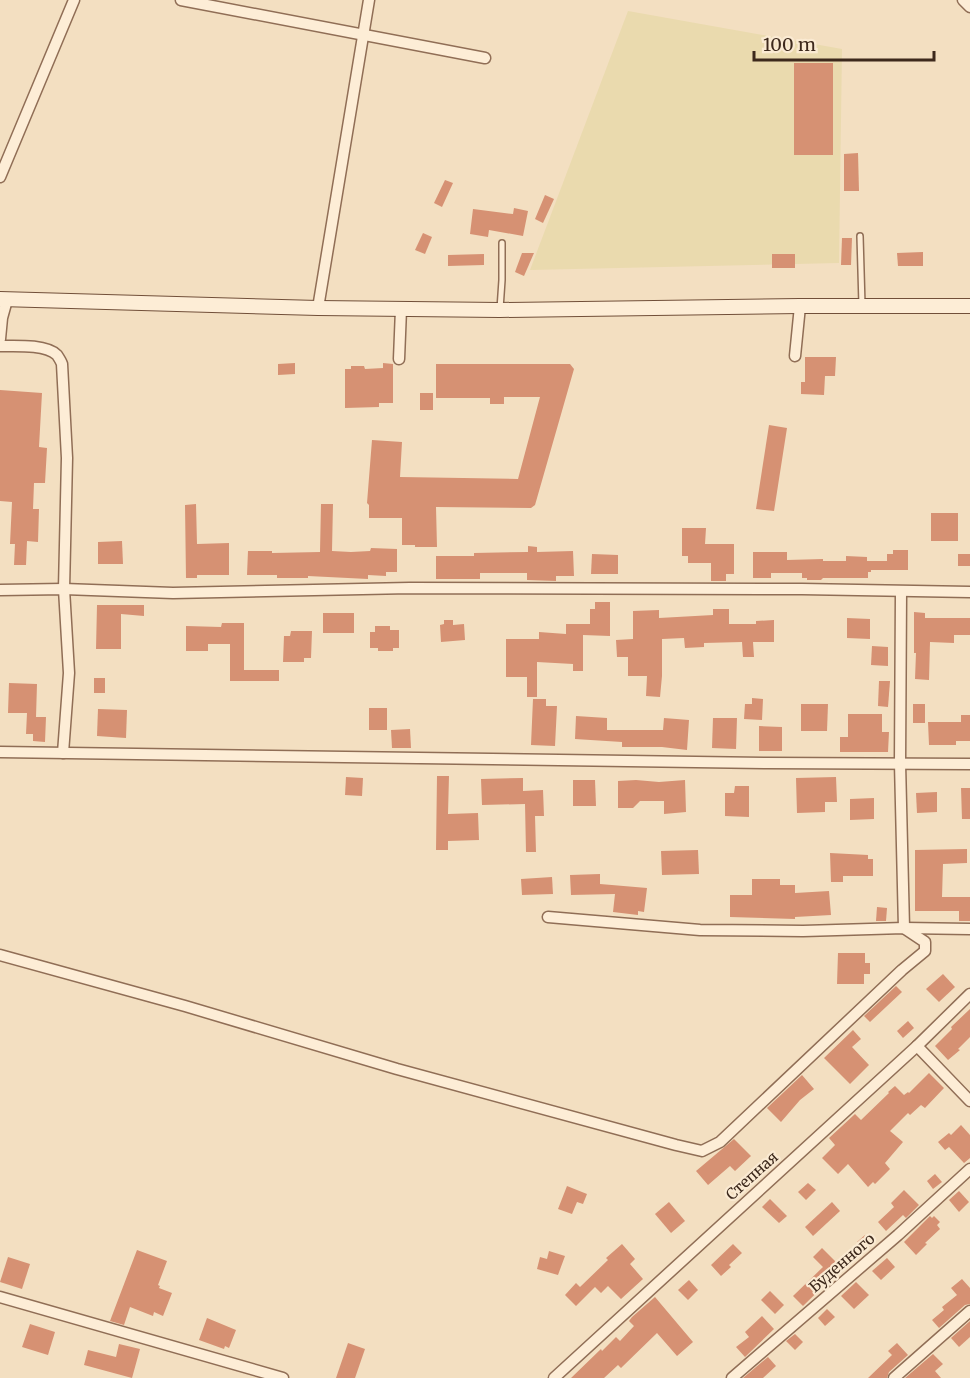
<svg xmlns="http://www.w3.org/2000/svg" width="970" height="1378" font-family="Merriweather,serif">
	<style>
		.farmland { fill: #eadaae }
		.building { fill: #d69173 }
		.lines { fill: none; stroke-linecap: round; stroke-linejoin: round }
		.lane-casing { stroke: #906e56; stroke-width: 8 }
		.street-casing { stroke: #906e56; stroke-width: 13 }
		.secondary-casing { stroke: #714f39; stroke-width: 16 }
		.lane { stroke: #fdedd6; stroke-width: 5 }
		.street { stroke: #fdedd6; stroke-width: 10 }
		.secondary { stroke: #fdedd6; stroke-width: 14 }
		.labels { text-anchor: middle; stroke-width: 4.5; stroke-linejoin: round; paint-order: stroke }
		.street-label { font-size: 15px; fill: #3d291c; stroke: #faead2 }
	</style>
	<rect width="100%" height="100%" fill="#f3dfc1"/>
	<path class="farmland" d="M628 11 842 49 839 263 530 270Z"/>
	<g class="building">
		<rect x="794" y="63" width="39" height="92"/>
		<path d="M858 153 859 191H844V154Z"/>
		<path d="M445 180 453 183 442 207 434 203Z"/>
		<path d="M545 195 554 199 543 223 535 219Z"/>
		<path d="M514 208 528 211 523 236 489 230 488 237 470 234 473 209 513 214Z"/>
		<path d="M423 233 432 237 425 254 415 250Z"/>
		<path d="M842 238H852L851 265H841Z"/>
		<path d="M923 252V266H898L897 253Z"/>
		<path d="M522 253H534L524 276 515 272Z"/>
		<path d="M484 254V265L448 266V255Z"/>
		<rect x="772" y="254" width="23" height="14"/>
		<path d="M805 357H836L835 376H825L824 395 801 394V382H805Z"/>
		<path d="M295 363V374L278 375V364Z"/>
		<path d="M383 363 393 364V403H379V407L345 408V369H351V366H364L365 369 383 368Z"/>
		<path d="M436 364H570L574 369 535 505 531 508 436 507 437 547H415V545H402V518H369V505L367 503 372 440 402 442 400 477 518 479 540 397H504V404H490V398H436Z"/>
		<path d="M0 390 42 393 39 447 47 448 45 483H34L33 509H39L38 542 27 541 26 565H14L15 544H10L12 502 0 501Z"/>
		<rect x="420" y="393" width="13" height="17"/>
		<path d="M769 425 787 428 774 511 756 509Z"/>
		<path d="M196 504 197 544 229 543V575H197V578H186L185 505Z"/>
		<path d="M321 504H333L332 551 351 552 370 551 371 548 397 549V572H386V576L368 575V579L308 576V578H277V575H247L248 551H272V553L320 552Z"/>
		<rect x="931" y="513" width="27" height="28"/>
		<path d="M682 528H706L705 544H734V574H726V581H711V563H688V556H682Z"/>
		<path d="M122 541 123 564H98V542Z"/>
		<path d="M528 546 537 547V552L573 551 574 576H556V581L527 580V573H480V579H436V556H474V553L528 552Z"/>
		<path d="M893 550H908V570H871V572H868V578H823L821 580H807V578H802V573H771V578H753V552H787V560L823 559V561H846V556L867 557V561H887V554H893Z"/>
		<path d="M592 554 618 555V574H591Z"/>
		<rect x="958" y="554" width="12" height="12"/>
		<path d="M595 602H610V636L583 635V671H573V664L537 662V697H527V677H506V639H539V632L566 634V624H590V609H595Z"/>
		<path d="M97 605H144V616L121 614V649H96Z"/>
		<path d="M713 609H729V624H756V621L774 620V642H753L754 657H743L742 642 704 643V647L685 648 684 638 662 639V676L660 697 646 696 647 676H628V657H617L616 640 633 639V611L659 610V618L713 615Z"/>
		<path d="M914 612 925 613V618H970V635H954V643L930 642 929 680 915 679 916 653H914Z"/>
		<rect x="323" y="613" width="31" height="20"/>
		<path d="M847 618 870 619V639L847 638Z"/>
		<path d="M444 620H453V625L464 624 465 640 441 642 440 625 444 624Z"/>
		<path d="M222 623H244V670H279V681H230V644H208V651H186V626L221 627Z"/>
		<path d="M375 626H390V630H399V648H393V651H378V648H370V632H375Z"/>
		<path d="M291 631H312L311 658H304V662H283L284 636H290Z"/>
		<path d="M872 646 888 647V666L871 665Z"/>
		<rect x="94" y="678" width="11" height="15"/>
		<path d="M879 681H890L888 707 878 706Z"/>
		<path d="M9 683 37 684 36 717H46L45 742 33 741V734H26L27 713H8Z"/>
		<path d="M752 698 763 699 762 720 744 719 745 704H752Z"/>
		<path d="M533 699H546V706H557L555 746 531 745Z"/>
		<path d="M801 704H828L827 731H801Z"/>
		<rect x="913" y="704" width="12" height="19"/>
		<rect x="369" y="708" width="18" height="22"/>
		<path d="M98 709 127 710 126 738 97 736Z"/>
		<path d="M848 714H882V732H889L888 752H840V737H848Z"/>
		<path d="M961 715H970V741H956V745H929L928 722H961Z"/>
		<path d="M576 716 607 718V730H663L664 718 689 720 687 750 662 747H622V742L575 739Z"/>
		<path d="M713 718H737L736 749 712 748Z"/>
		<path d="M759 726 782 727V751H759Z"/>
		<path d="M410 729 411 748H392L391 730Z"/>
		<path d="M437 776H449L448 814 478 813 479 840 448 841V850H436Z"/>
		<path d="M346 777 363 778 362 796 345 795Z"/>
		<path d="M836 777 837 802H825V812L797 813 796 778Z"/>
		<path d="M523 778V791L543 790 544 816H535L536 852H526L525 804 482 805 481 779Z"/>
		<path d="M573 780H595L596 806H573Z"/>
		<path d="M636 780 659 782 685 780 686 812 664 814V801H640L633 808H618V781Z"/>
		<path d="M735 786H749V817L725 816V793H734Z"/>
		<path d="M961 788H970V819H962Z"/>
		<path d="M937 792V812L917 813 916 793Z"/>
		<path d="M874 798V819L850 820V799Z"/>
		<path d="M967 849V863L943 864 942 897H970V921H959V911H915V850Z"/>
		<path d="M698 850 699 874 662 875 661 851Z"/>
		<path d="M830 853 868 855V859H873V876H843V882H831Z"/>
		<path d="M600 874V884L647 888 644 912 638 911V915L613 912 615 894 571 895 570 875Z"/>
		<path d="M552 877 553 894 522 895 521 879Z"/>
		<path d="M752 879H780V885H795V893L829 891 831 915 795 917V919L730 917V895H752Z"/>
		<path d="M877 907 887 908 886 921H876Z"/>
		<path d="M838 953H865V963H870V974H864V984H837Z"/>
		<path d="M943 974 955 987 939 1002 926 989Z"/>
		<path d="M896 986 902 992 870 1022 864 1016Z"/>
		<path d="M970 1009V1037L958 1049 960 1050 948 1060 935 1046 952 1029 951 1027Z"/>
		<path d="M908 1021 914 1028 903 1038 897 1031Z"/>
		<path d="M853 1030 861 1039 852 1047 869 1065 850 1084 824 1058Z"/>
		<path d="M929 1073 944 1088 925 1108 921 1105 910 1115 908 1113 890 1131 903 1142 885 1163 890 1169 875 1184 873 1182 868 1187 848 1164 838 1174 822 1158 835 1145 829 1138 855 1114 861 1120 889 1093 888 1092 895 1086 904 1095 908 1092 909 1093Z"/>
		<path d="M802 1075 814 1089 800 1100 781 1122 767 1108Z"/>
		<path d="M961 1125 970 1135V1158L964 1163 949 1147 945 1150 938 1142 949 1133 951 1135Z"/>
		<path d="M734 1139 751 1156 735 1171 730 1166 708 1185 696 1171Z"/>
		<path d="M935 1174 942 1182 933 1189 927 1181Z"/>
		<path d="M808 1183 816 1190 806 1200 798 1192Z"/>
		<path d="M567 1186 587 1194 583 1204 577 1202 572 1214 558 1209Z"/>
		<path d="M904 1190 919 1205 906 1218 903 1215 886 1231 878 1222 894 1207 891 1203Z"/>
		<path d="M959 1191 969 1202 959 1212 949 1200Z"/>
		<path d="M770 1199 787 1216 779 1223 762 1207Z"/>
		<path d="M669 1202 685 1221 671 1233 655 1214Z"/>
		<path d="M832 1202 840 1211 813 1236 805 1227Z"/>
		<path d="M930 1216 932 1218 934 1216 940 1222 937 1225 940 1229 925 1243 927 1244 916 1255 904 1242Z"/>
		<path d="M865 1235 873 1243 865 1251 857 1242Z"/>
		<path d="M622 1244 635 1259 630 1264 643 1279 621 1299 608 1286 601 1293 595 1287 576 1306 565 1295 576 1283 580 1287 608 1260 606 1258Z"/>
		<path d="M733 1244 742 1253 729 1265 731 1267 721 1276 711 1265Z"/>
		<path d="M822 1248 842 1268 803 1306 793 1296 823 1267 813 1257Z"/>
		<path d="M137 1250 167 1261 158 1285 160 1286 159 1288 172 1293 163 1316 154 1312 153 1316 130 1307 124 1325 110 1321Z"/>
		<path d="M549 1251 565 1256 558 1275 537 1269 540 1257 547 1259Z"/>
		<path d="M8 1257 30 1264 22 1289 0 1282Z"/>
		<path d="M887 1258 895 1267 881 1280 872 1271Z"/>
		<path d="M962 1279 970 1288V1304L965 1305 939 1328 932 1320 944 1310 942 1307 957 1295 951 1288Z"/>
		<path d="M689 1280 698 1290 688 1300 678 1290Z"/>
		<path d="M856 1282 869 1295 854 1309 841 1296Z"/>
		<path d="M770 1291 784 1305 775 1314 761 1300Z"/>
		<path d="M655 1297 693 1342 677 1356 657 1333 621 1368 618 1365 604 1378H571L601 1349 602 1351 616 1337 620 1341 634 1326 629 1321 632 1317Z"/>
		<path d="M827 1309 835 1317 825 1326 818 1318Z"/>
		<path d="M762 1316 774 1329 745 1357 736 1347 749 1337 745 1332Z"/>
		<path d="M207 1318 236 1330 229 1348 225 1346 224 1349 199 1340Z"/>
		<path d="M970 1321V1337L959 1347 951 1338Z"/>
		<path d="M30 1324 55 1332 48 1355 22 1347Z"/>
		<path d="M795 1334 803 1342 795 1350 786 1341Z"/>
		<path d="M348 1343 365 1349 355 1378H336Z"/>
		<path d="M897 1343 908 1355 889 1372 887 1378H868L892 1355 888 1351Z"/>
		<path d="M119 1344 140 1349 132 1378 84 1365 88 1350 116 1357Z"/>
		<path d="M933 1354 943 1364 935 1371 941 1378H905Z"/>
		<path d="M768 1357 776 1366 763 1378H743Z"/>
	</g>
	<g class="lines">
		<g class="lane-casing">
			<g id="lane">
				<path d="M860 236 862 305"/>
				<path d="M500 309 502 280V243"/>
			</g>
		</g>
		<g class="street-casing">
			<g id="street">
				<path d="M181 0 485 58"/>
				<path d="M963 0 970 7"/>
				<path d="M0 177 74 0"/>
				<path d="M318 308 369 0"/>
				<path d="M0 339 2 318 7 300"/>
				<path d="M0 346C15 346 46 344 57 355 59 358 61 361 62 364L67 458 64 589 69 673 63 753"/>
				<path d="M795 356 800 306"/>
				<path d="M399 359 401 309"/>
				<path d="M0 590 64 589 173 593 410 588 802 589 970 592"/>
				<path d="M0 752 768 763 970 764"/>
				<path d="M548 917 700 930 803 931 904 928 970 929"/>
				<path d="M0 955 185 1006 397 1069 676 1145 702 1151 720 1142 902 970 925 951V942L904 928 900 763 901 592"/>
				<path d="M917 1046 970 1101"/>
				<path d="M0 1297 283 1378"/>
				<path d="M554 1378 917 1046 970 994"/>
				<path d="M732 1378 898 1235 970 1169"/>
				<path d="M894 1378 970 1311"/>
			</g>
		</g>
		<g class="secondary-casing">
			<path id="secondary" d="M0 299 318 308 500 310 800 306H970"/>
		</g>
		<use href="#lane" class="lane"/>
		<use href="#street" class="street"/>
		<use href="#secondary" class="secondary"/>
	</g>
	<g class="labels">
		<g class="street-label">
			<text transform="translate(752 1176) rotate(-42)" y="5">Степная</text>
			<text transform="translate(842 1263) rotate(-41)" y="5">Буденного</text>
		</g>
	</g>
	<path d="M754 51v9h180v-9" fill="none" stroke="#3d291c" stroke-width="3"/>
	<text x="763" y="51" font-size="18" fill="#3d291c" stroke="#faead2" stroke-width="4.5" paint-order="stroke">100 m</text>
</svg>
